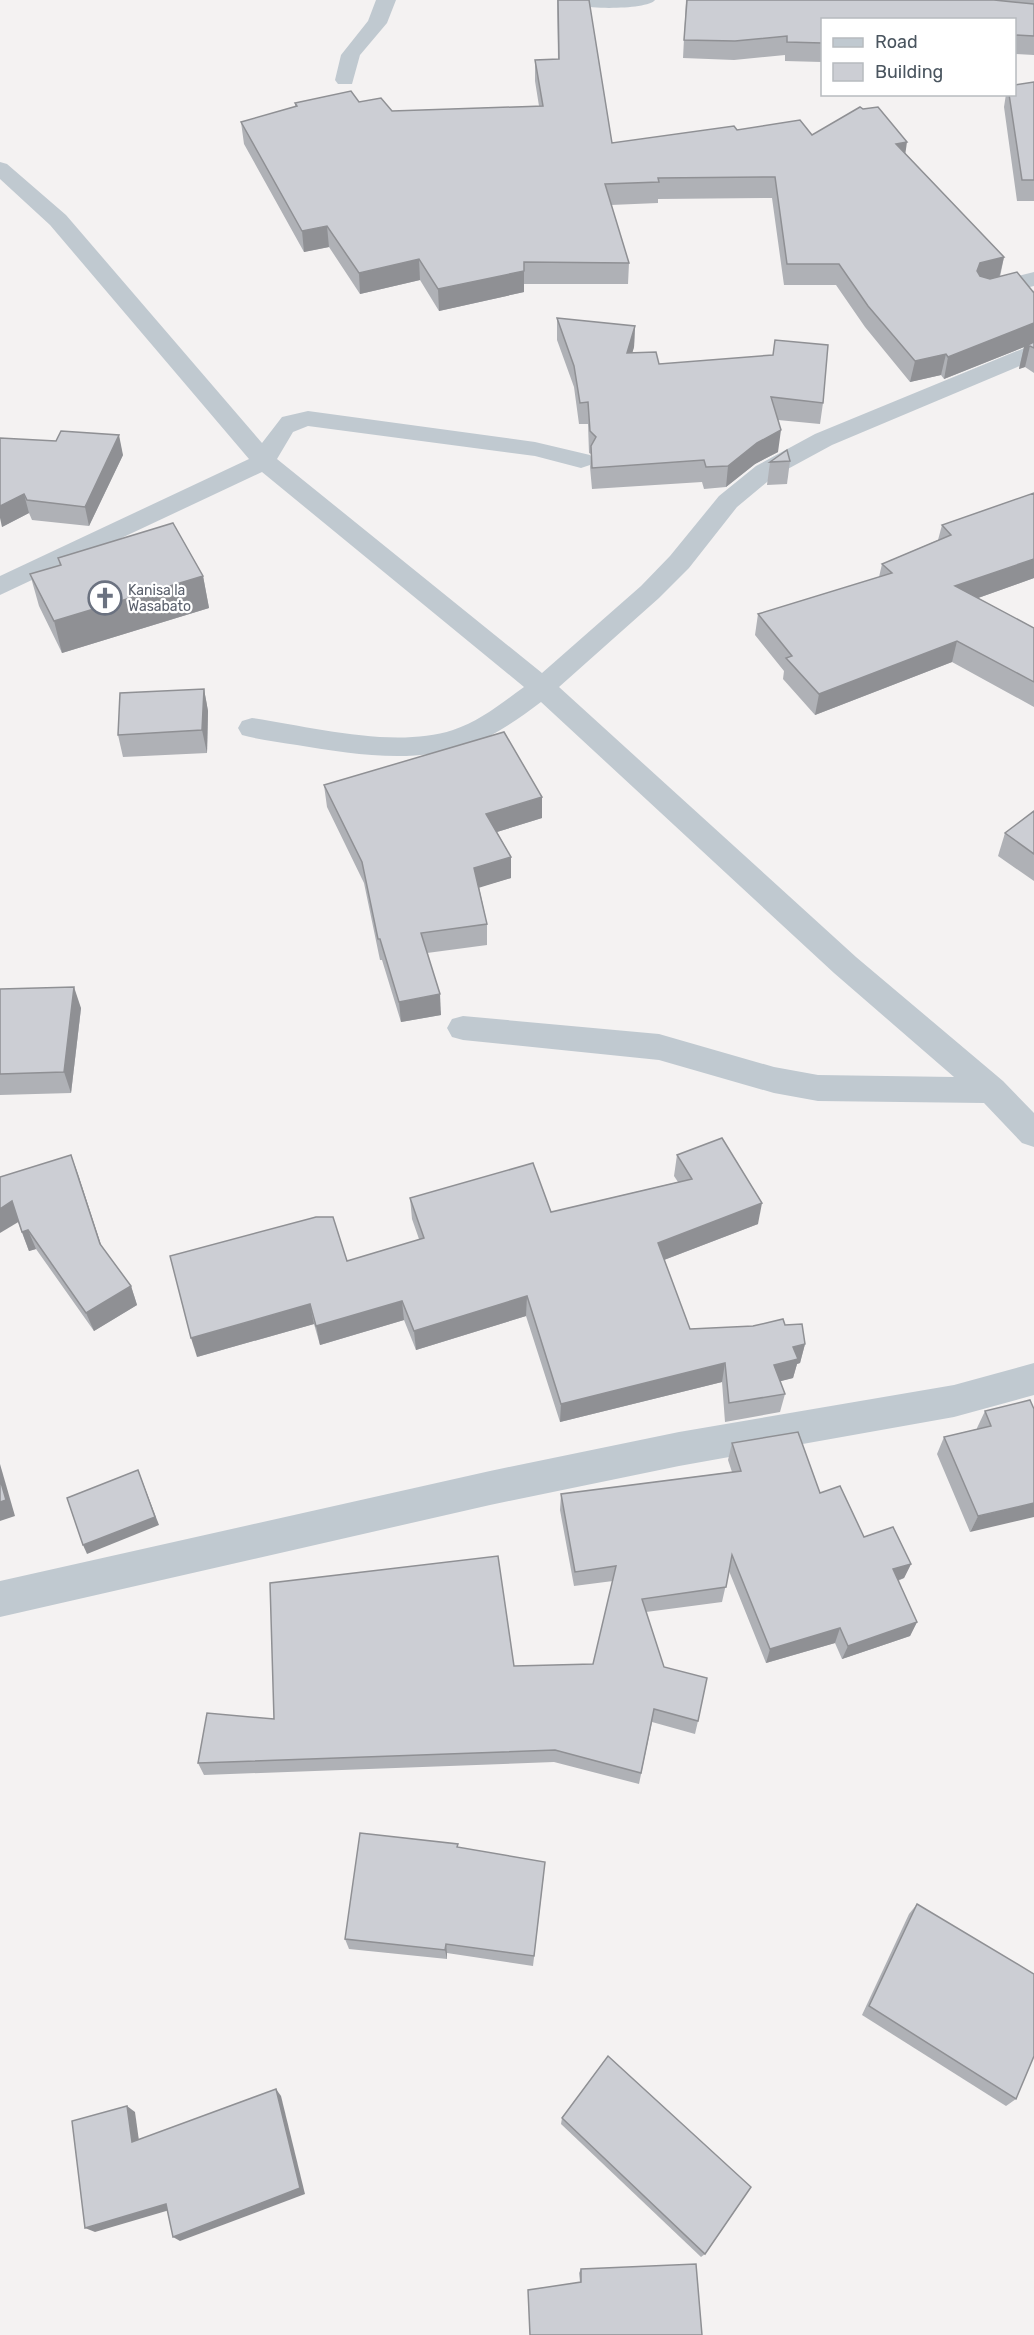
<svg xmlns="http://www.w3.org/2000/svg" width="1034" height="2335" font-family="Rubik,sans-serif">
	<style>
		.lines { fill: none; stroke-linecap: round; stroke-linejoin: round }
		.minor { fill: #c0c9d0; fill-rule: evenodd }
		.wall { fill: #afb1b6 }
		.shaded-wall { fill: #8f9094 }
		.building { fill: #ccced4; stroke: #8f9094; stroke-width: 1.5 }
		.labels { text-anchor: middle; stroke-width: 4.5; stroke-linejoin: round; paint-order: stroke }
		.far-worship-label { font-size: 14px; fill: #5b616d; stroke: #fff; text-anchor: start }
	</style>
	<rect width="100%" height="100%" fill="#f4f2f2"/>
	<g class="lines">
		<g class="minor">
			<path d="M376 0H396L387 23 360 55 352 84H338L335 80 341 55 368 21Z"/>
			<path d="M560 0H655C647 11 568 10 560 0Z"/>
			<path d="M0 162 7 164 66 215 262 443 282 417 308 411 535 442 590 455 593 460 590 465 581 468 535 456 308 426 293 432 277 459 542 673 641 586 670 556 719 496 756 466 815 434 1034 344V360L832 445 773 477 737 507 689 568 659 598 559 687 856 957 1003 1081 1034 1113V1147L1022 1143 984 1103 818 1101 774 1093 659 1060 463 1040 452 1037 447 1028 452 1019 463 1016 659 1034 774 1067 818 1075 954 1077 834 973 541 702C518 719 494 737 466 746 412 764 351 754 297 745 279 742 260 740 242 735L238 728 242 721 252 718C312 727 394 749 453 730 480 721 502 703 524 687L262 472 0 595V576L249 459 50 225 0 179Z"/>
			<path d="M1034 272V286L985 298 977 296 974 291 977 286Z"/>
			<path d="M1034 1363V1395L954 1417 679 1466 490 1505 0 1617V1581L490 1471 679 1432 954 1385Z"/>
		</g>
	</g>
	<g class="wall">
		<path d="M557 0H589L612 143 737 130 812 135 905 153 1004 257 1000 277 1033 292 1034 290V373L1025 367 1019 369 1024 347 1032 344 944 379 941 375 910 382 865 327 836 285H784L772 198 658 199V203L611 205 629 263 628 284H524V292L439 311 420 280 360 294 329 247 304 252 244 144 241 122 295 107V103L359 102 392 111 539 106 535 81V60L558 59Z"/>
		<path d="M686 0H1034V55L1014 54V20H822V62L785 61V55L734 60 683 58Z"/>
		<path d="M1034 82V201H1017L1004 107 1006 94H1014Z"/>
		<path d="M557 318 635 326 634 347 632 353 659 364 823 403 820 424 778 420V452L755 464 726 487 704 489 702 482 592 489 590 467 591 454 589 453 588 424H579L574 387 557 340Z"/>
		<path d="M0 438 123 455 89 526 32 520 29 513 2 527Z"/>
		<path d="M790 461 787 484 767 485 770 462Z"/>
		<path d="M1034 493V578L978 598 1034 628V707L952 662 815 715 783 679 784 671 755 635 758 614 879 577 882 564 938 540 942 525Z"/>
		<path d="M58 558 203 576 209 608 62 653 39 606 30 574 60 566Z"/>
		<path d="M204 689 208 711 207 753 123 757 118 735Z"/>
		<path d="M324 785 542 818 497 832 511 857V878L479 887 487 924V945L427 953 441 1015 401 1022 382 960H380L364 883 327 807Z"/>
		<path d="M1034 811V881L998 856 1005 833Z"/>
		<path d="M0 989 81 1008 71 1093 0 1095Z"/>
		<path d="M71 1155 101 1246 131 1286 137 1305 94 1331 36 1249 29 1251 18 1222Z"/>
		<path d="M677 1155 758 1224 664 1260 690 1329 785 1325 805 1344 800 1363 797 1364 793 1378 780 1381 785 1394 780 1412 725 1422 722 1382 560 1422 526 1316 416 1350 404 1320 320 1345 314 1324 197 1357 419 1239 412 1219 410 1198 551 1212 678 1182 674 1176Z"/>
		<path d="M1034 1409 970 1532 937 1454 944 1437 977 1429V1428L985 1411Z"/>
		<path d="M732 1443 820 1493 864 1537 911 1564 904 1578 898 1581 917 1622 910 1636 842 1659 835 1643 766 1663 729 1571 722 1602 646 1612 664 1667 698 1721 695 1734 652 1722 639 1784 554 1762 204 1775 198 1763 274 1719 514 1666 593 1664 613 1581 574 1586 560 1510 561 1494 732 1472 728 1460Z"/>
		<path d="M458 1847 544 1873 533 1966 447 1953V1959L349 1949 345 1939Z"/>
		<path d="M917 1904 1016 2099 1006 2106 862 2015 909 1914Z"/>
		<path d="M562 2118 705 2254 701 2257 561 2124Z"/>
		<path d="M581 2269 702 2335 580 2282 579 2273Z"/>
	</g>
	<g class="shaded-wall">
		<path d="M907 142 904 163 896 144Z"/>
		<path d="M327 226 329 247 304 252 302 231Z"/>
		<path d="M1004 257 999 278 972 292 977 271 980 263Z"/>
		<path d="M419 259 420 280 360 294 359 273Z"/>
		<path d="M524 262V292L439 311 438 289Z"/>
		<path d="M1034 323V343L944 379 948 357Z"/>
		<path d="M635 326 634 347 626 375 627 353Z"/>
		<path d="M1030 346 1025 367 1019 369 1024 347Z"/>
		<path d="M946 354 941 375 910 382 915 361Z"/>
		<path d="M781 430 778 452 755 464 726 487 728 466 757 443Z"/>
		<path d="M119 435 123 455 89 526 85 507Z"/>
		<path d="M24 494 29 513 2 527 0 518V506Z"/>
		<path d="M1034 559V578L950 608 955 586Z"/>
		<path d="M203 576 209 608 62 653 54 621Z"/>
		<path d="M957 641 952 662 815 715 819 694Z"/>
		<path d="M204 689 208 711 207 753 202 730Z"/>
		<path d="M542 797V818L487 835 486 814Z"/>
		<path d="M511 857V878L475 889 474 868Z"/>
		<path d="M74 987 81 1008 71 1093 64 1072Z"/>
		<path d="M440 994 441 1015 401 1022 399 1002Z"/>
		<path d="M71 1155 78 1174 107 1263 100 1244Z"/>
		<path d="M12 1201 20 1221 0 1233V1209Z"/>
		<path d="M762 1203 758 1224 656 1263 658 1243Z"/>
		<path d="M28 1230 36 1249 29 1251 22 1232Z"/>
		<path d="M131 1286 137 1305 94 1331 86 1313Z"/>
		<path d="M527 1296 526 1316 416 1350 414 1331Z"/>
		<path d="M402 1301 404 1320 320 1345 316 1326Z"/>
		<path d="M310 1304 314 1324 197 1357 191 1338Z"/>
		<path d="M805 1344 800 1363 797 1364 793 1378 770 1384 774 1365 793 1347Z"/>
		<path d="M725 1363 722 1382 560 1422 561 1404Z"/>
		<path d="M0 1464 15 1516 0 1521Z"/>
		<path d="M138 1470 159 1525 87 1554 83 1545Z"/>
		<path d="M1034 1503V1517L970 1532 978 1516Z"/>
		<path d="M911 1564 904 1578 886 1584 893 1569Z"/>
		<path d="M917 1622 910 1636 842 1659 848 1646Z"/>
		<path d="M840 1628 835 1643 766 1663 770 1649Z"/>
		<path d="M446 1944 447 1953V1959L445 1950Z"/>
		<path d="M276 2089 281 2096 305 2194 180 2241 173 2237Z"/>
		<path d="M127 2106 135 2112 140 2148 132 2142Z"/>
		<path d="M166 2204 173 2209 95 2232 85 2228Z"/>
	</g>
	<g class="building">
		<path d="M558 0H589L612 143 734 126 737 130 800 120 812 135 860 107 863 109 878 107 907 142 896 144 1004 257 980 263 977 271 980 276 990 279 1017 272 1034 293V323L948 357 946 354 915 361 868 306 839 264H787L775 177 658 178 659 182 605 184 629 263 524 262V271L438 289 419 259 359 273 327 226 302 231 241 122 297 106 295 103 351 91 359 102 381 98 392 111 543 106 535 60 559 59Z"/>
		<path d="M687 0H994L1034 4V36L1014 35V20H822V43L787 42V36L735 41 684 40Z"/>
		<path d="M1034 82V180H1022L1009 94H1014V85Z"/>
		<path d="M557 318 635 326 627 353 656 352 659 364 773 355 775 340 828 345 823 403 771 397 781 430 757 443 728 466 706 467 704 460 592 468 591 446 596 437 590 431 588 402 580 403 574 366Z"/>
		<path d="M1034 342V348L1030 346 1024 347Z"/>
		<path d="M61 431 119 435 85 507 27 500 24 494 0 506V438L56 441Z"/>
		<path d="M787 450 790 461 770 462Z"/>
		<path d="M1034 493V559L955 586 1034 628V682L957 641 819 694 786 658 792 656 758 614 892 573 882 564 951 535 942 525Z"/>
		<path d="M173 523 203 576 54 621 30 574 61 565 58 558Z"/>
		<path d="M204 689 202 730 118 735 120 693Z"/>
		<path d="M504 732 542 797 486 814 511 857 474 868 487 924 421 933 440 994 399 1002 380 939H378L362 862 324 785Z"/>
		<path d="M1034 811V854L1005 833Z"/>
		<path d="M74 987 64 1072 0 1074V989Z"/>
		<path d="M722 1138 762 1203 658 1243 690 1329 753 1326 783 1319 785 1325 802 1324 805 1344 793 1347 798 1359 774 1365 785 1394 729 1403 725 1363 561 1404 527 1296 414 1331 402 1301 316 1326 310 1304 191 1338 170 1256 316 1217H333L347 1261 424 1238 410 1198 533 1163 551 1212 692 1179 677 1155Z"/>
		<path d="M71 1155 100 1244 131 1286 86 1313 28 1230 22 1232 12 1201 0 1209V1177Z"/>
		<path d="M1030 1400 1034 1409V1503L978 1516 944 1437 991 1426 985 1411Z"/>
		<path d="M798 1432 820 1493 840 1486 864 1537 893 1527 911 1564 893 1569 917 1622 848 1646 840 1628 770 1649 732 1555 726 1587 642 1599 664 1667 707 1678 698 1721 654 1709 641 1773 555 1750 198 1763 207 1713 274 1719 270 1583 498 1556 514 1666 593 1664 616 1566 575 1572 561 1494 741 1471 732 1443Z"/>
		<path d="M138 1470 155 1517 83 1545 67 1498Z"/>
		<path d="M0 1479 6 1500 0 1502Z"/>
		<path d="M360 1833 458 1844 457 1847 545 1862 534 1956 446 1944 445 1950 345 1939Z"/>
		<path d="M917 1904 1034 1974V2056L1016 2099 869 2006Z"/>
		<path d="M608 2056 751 2187 705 2254 562 2118Z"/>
		<path d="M276 2089 300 2188 173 2237 166 2204 85 2228 72 2121 127 2106 132 2142Z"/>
		<path d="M696 2264 702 2335H530L528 2290 581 2282V2269Z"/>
	</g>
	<defs>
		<g id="church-ring" transform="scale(1.725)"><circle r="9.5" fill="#fff" stroke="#6b7280" stroke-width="1.5"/><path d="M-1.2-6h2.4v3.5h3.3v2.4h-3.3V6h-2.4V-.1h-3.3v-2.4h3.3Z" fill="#6b7280"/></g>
	</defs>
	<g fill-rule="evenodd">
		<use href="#church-ring" x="105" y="598"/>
	</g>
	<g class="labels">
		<g class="far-worship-label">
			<text x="128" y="595">Kanisa la<tspan x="128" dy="16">Wasabato</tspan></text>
		</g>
	</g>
	<rect x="821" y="18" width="195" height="78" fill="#ffffff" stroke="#b7bbbf" stroke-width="1.5"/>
	<rect x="833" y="38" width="30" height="9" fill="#c0c9d0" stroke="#b7bbbf" stroke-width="1.5"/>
	<text x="875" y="48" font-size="18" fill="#4a555f">Road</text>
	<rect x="833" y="63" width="30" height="18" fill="#ccced4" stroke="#b7bbbf" stroke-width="1.5"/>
	<text x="875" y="78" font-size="18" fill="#4a555f">Building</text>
</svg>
